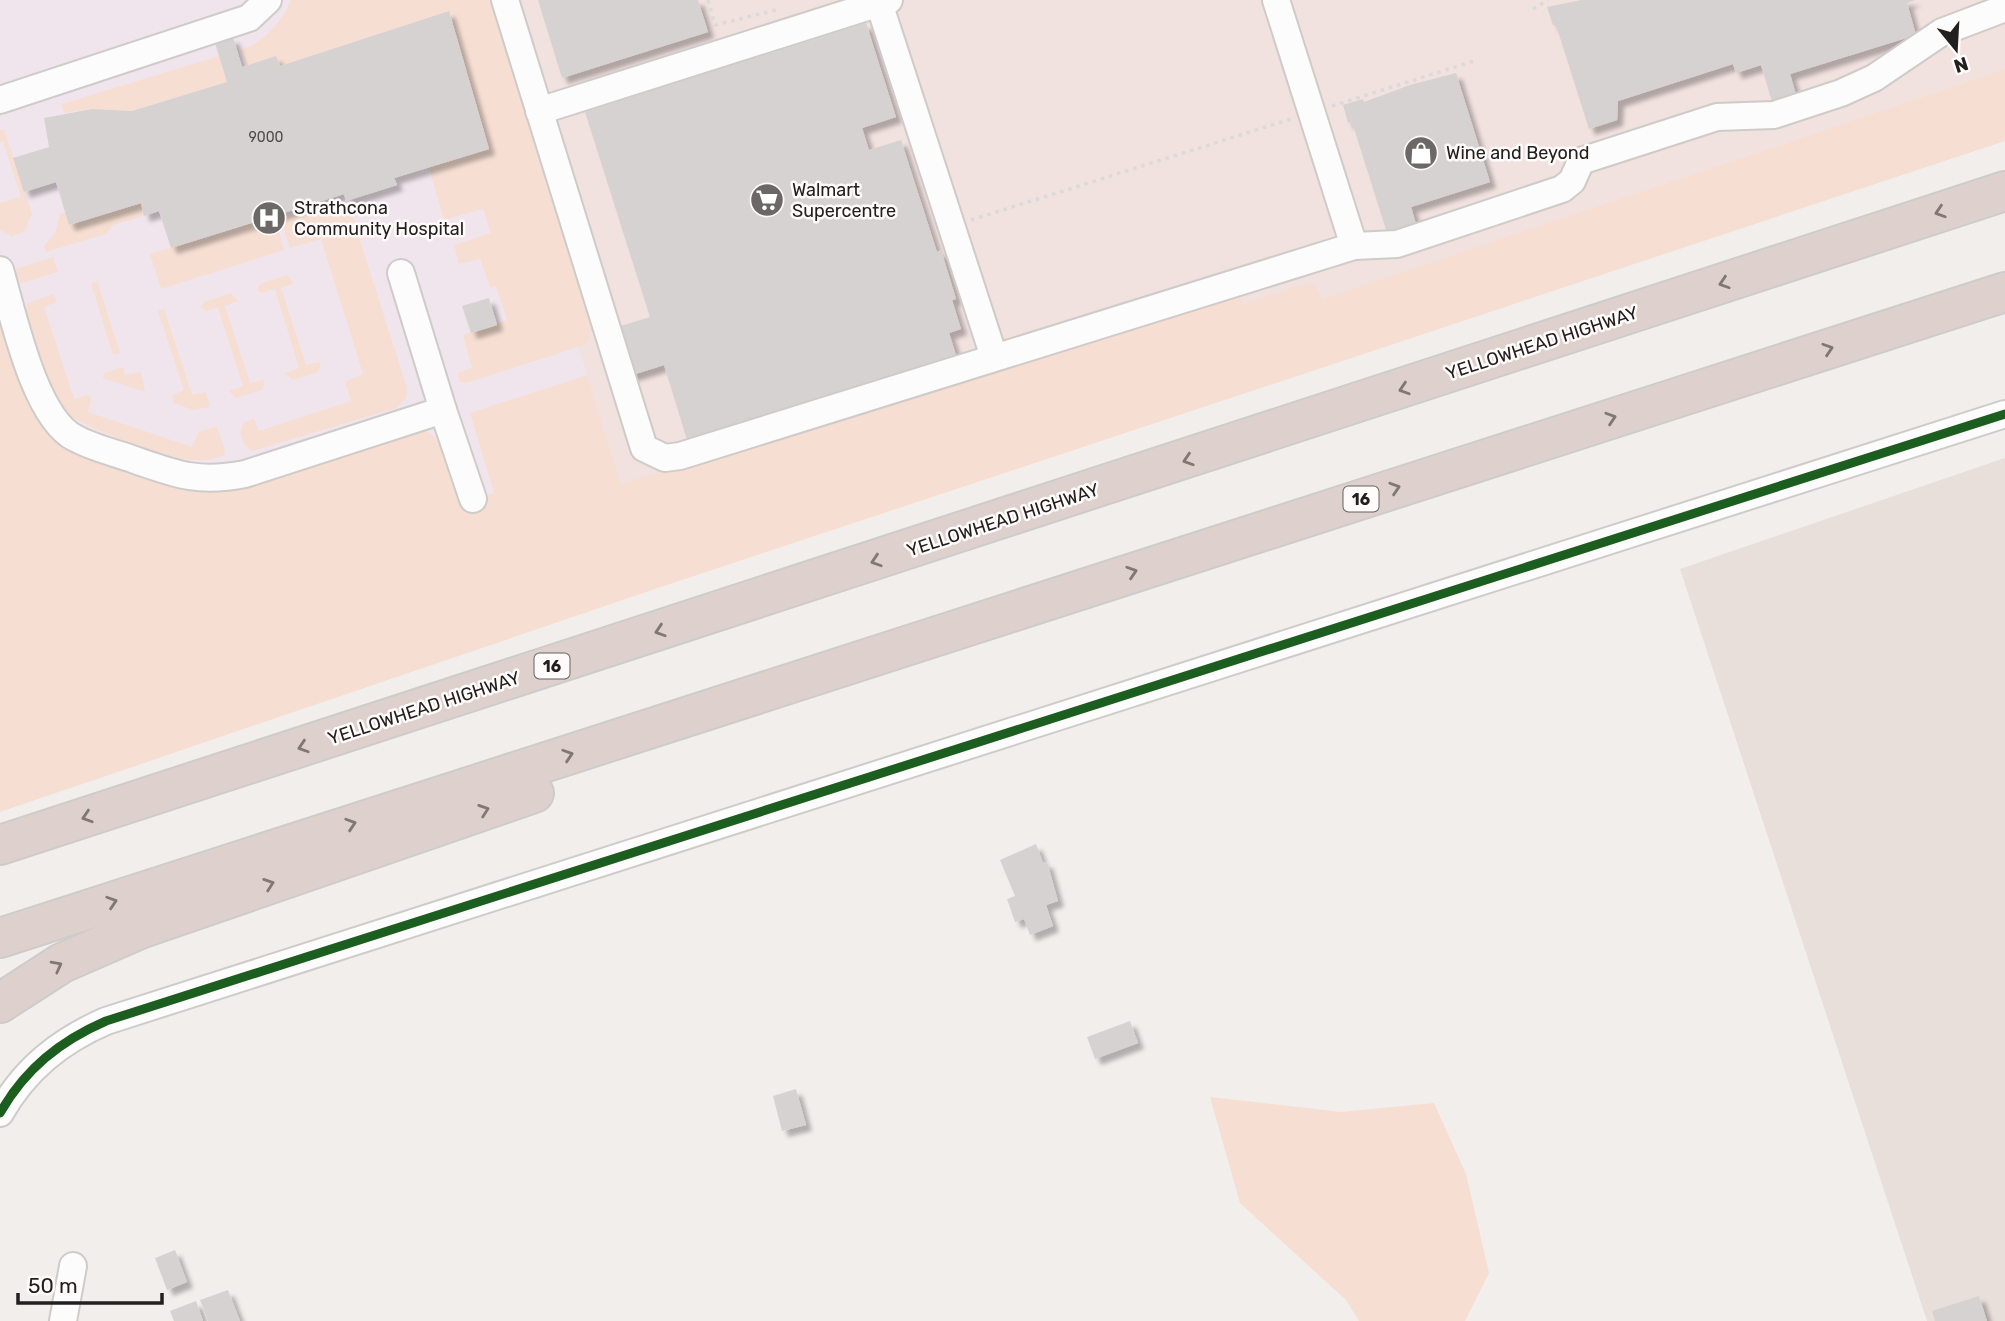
<svg xmlns="http://www.w3.org/2000/svg" width="2005" height="1321" font-family="Rubik,sans-serif">
	<style>
		.commercial { fill: #f1e1df }
		.built { fill: #e8deda }
		.medical { fill: #f1e5ed }
		.green { fill: #f6ded2 }
		.building { fill: #d6d2d1; filter: url(#shadow) }
		.lines { fill: none; stroke-linecap: round; stroke-linejoin: round }
		.minor-casing { stroke: #cecbc9; stroke-width: 30 }
		.highway-casing { stroke: #cecccb; stroke-width: 42 }
		.path { stroke: #dadad9; stroke-width: 3.5; stroke-dasharray: 3.5 5; stroke-linecap: butt }
		.minor { stroke: #fdfcfc; stroke-width: 26 }
		.highway { stroke: #ded1cd; stroke-width: 38 }
		.cycleway-casing { stroke: #fefbfa; stroke-width: 13 }
		.cycleway { stroke: #1b5e20; stroke-width: 9 }
		.oneway { stroke: #807876 }
		.labels { text-anchor: middle; stroke-width: 5; stroke-linejoin: round; paint-order: stroke }
		.number-label { font-size: 14px; fill: #4f4c4c }
		.shield { fill: #fefbfa; stroke: #646261; stroke-width: 2 }
		.shield-label { font-size: 16px; font-weight: bold; fill: #22201f }
		.poi-label { font-size: 18px; fill: #22201f; stroke: #fefbfa; text-anchor: start }
		.street-label { font-size: 18px; fill: #22201f; stroke: #fefbfa }
	</style>
	<defs>
		<filter id="shadow"><feDropShadow dx="6" dy="6" stdDeviation="2" flood-color="#0004"/></filter>
	</defs>
	<rect width="100%" height="100%" fill="#f2eeec"/>
	<path class="commercial" d="M469 0H2005V69L1305 305 625 497Z"/>
	<path class="built" d="M2005 458V1321H1927L1680 569Z"/>
	<path class="medical" d="M0 0H469L625 497 469 538 438 438 416 429 210 488 59 441 30 410 0 322Z"/>
	<g class="green">
		<path d="M291 0H490L591 324 589 340 584 345 467 383 460 382 457 373 472 368 463 335 507 320 496 286 490 287 480 259 459 264 454 245 491 233 483 209 444 220 429 167 489 148 449 11 280 66 276 56 246 66 240 50C263 43 282 22 291 0Z"/>
		<path d="M219 56 227 82 132 111 92 109 64 113 62 104Z"/>
		<path d="M2005 69V141L661 587 0 812V322L26 401 36 417 54 437 176 485 423 430C449 437 454 481 462 504L494 493 470 413 587 375 621 484 1240 294 1243 304 1313 282 1322 299Z"/>
		<path d="M4 129 32 214 24 232 12 236 0 230V203L21 197 3 141 0 142V130Z"/>
		<path d="M141 203 144 216 113 225 106 234 46 252 44 246 55 233 60 214 65 212 70 225Z"/>
		<path d="M331 203 334 214 350 209 407 388 406 398 396 408 252 451C242 447 237 430 245 422L254 419 259 431 351 401 345 382 363 374 321 239 290 248 280 219Z"/>
		<path d="M271 217 276 221 284 250 161 289 150 254Z"/>
		<path d="M53 257 58 272 22 283 15 280 12 270Z"/>
		<path d="M287 275 294 284 281 288 306 365 319 362 321 365 318 372 293 380 285 373 299 368 275 289 261 293 257 290 260 284Z"/>
		<path d="M97 281 120 353 113 355 91 283Z"/>
		<path d="M231 293 238 301 225 306 250 383 263 380 265 383 262 390 236 398 229 391 243 386 218 308 205 311 201 307 204 302Z"/>
		<path d="M54 294 57 302 44 307 74 399 88 395 91 399 88 412 192 447 199 432 217 426 225 450 224 455C214 460 203 461 192 460 169 458 81 428 66 412 41 386 35 345 25 312L28 303Z"/>
		<path d="M164 309 192 395 206 392 210 407 193 410 173 403V395L184 390 158 311Z"/>
		<path d="M123 367 125 375 141 372 145 392 103 378 104 373Z"/>
		<path d="M1210 1097 1341 1112 1434 1103 1466 1174 1489 1273 1465 1321H1359L1346 1300 1240 1203Z"/>
	</g>
	<g class="building">
		<path d="M538 0H698L708 32 562 78Z"/>
		<path d="M1581 0H1915L1907 3 1916 35 1790 74 1797 98 1773 105 1761 65 1736 73 1733 64 1618 101 1617 120 1589 129 1556 25H1553L1547 7Z"/>
		<path d="M449 11 489 149 394 178 397 185 346 201 344 194 171 248 159 211 144 216 141 203 69 225 56 182 24 192 13 158 49 147 44 118 92 109 132 111 227 82 215 43 233 37 242 67 276 56 280 66Z"/>
		<path d="M866 23 896 117 862 128 869 150 901 140 937 252 941 250 956 299 952 300 961 329 949 333 957 358 688 443 664 365 626 377 611 329 650 317 585 112Z"/>
		<path d="M1456 73 1490 182 1411 207 1416 224 1387 233 1352 122 1348 123 1343 105 1363 99 1364 102 1410 85Z"/>
		<path d="M489 298 497 325 471 333 462 306Z"/>
		<path d="M1036 844 1043 863 1047 862 1058 901 1046 905 1053 926 1030 935 1024 919 1015 922 1007 899 1015 896 1000 860Z"/>
		<path d="M1130 1021 1138 1043 1095 1059 1087 1037Z"/>
		<path d="M796 1089 806 1125 782 1131 773 1096Z"/>
		<path d="M175 1250 187 1282 167 1290 155 1258Z"/>
		<path d="M228 1290 240 1321H208L200 1300Z"/>
		<path d="M1979 1296 1987 1321H1935L1932 1311Z"/>
		<path d="M196 1301 203 1321H174L170 1311Z"/>
	</g>
	<g class="lines">
		<g class="minor-casing">
			<g id="minor">
				<path d="M505 0 644 448 665 458 680 456 1354 246 1397 244 1562 189 1572 181 1581 161 1717 117 1774 115 1841 93 1874 78 1942 32 2005 8"/>
				<path d="M878 0 994 357"/>
				<path d="M1276 0 1354 246"/>
				<path d="M0 100 249 18 268 0"/>
				<path d="M539 111 889 0"/>
				<path d="M0 270C13 314 34 417 75 438 93 448 116 453 135 460 178 475 199 483 245 474L443 410 401 273"/>
				<path d="M443 410 473 499"/>
				<path d="M0 1113C25 1069 60 1041 106 1021L2005 414"/>
				<path d="M63 1321 73 1266"/>
			</g>
		</g>
		<g class="highway-casing">
			<g id="highway">
				<path d="M0 845 2005 191"/>
				<path d="M0 938 2005 292"/>
				<path d="M0 1003 62 963 140 929 534 793"/>
			</g>
		</g>
		<g class="path">
			<path d="M708 0 715 25 776 10"/>
			<path d="M1533 9 1548 0"/>
			<path d="M1332 106 1477 60"/>
			<path d="M971 220 1291 119"/>
		</g>
		<use href="#minor" class="minor"/>
		<use href="#highway" class="highway"/>
		<g class="cycleway-casing">
			<path id="cycleway" d="M0 1113C25 1069 60 1041 106 1021L2005 414"/>
		</g>
		<use href="#cycleway" class="cycleway"/>
	</g>
	<defs><path id="oneway-chevron" d="M-2-3.5L2.5 0L-2 3.5" fill="none" stroke-width="1.6" stroke-linecap="round" stroke-linejoin="round" transform="scale(1.75)"/></defs>
	<g class="oneway">
		<use href="#oneway-chevron" transform="translate(1940 212) rotate(162)"/>
		<use href="#oneway-chevron" transform="translate(1724 283) rotate(162)"/>
		<use href="#oneway-chevron" transform="translate(1828 349) rotate(-18)"/>
		<use href="#oneway-chevron" transform="translate(1404 389) rotate(162)"/>
		<use href="#oneway-chevron" transform="translate(1611 418) rotate(-18)"/>
		<use href="#oneway-chevron" transform="translate(1188 460) rotate(162)"/>
		<use href="#oneway-chevron" transform="translate(1395 488) rotate(-18)"/>
		<use href="#oneway-chevron" transform="translate(876 561) rotate(162)"/>
		<use href="#oneway-chevron" transform="translate(1132 572) rotate(-18)"/>
		<use href="#oneway-chevron" transform="translate(660 631) rotate(162)"/>
		<use href="#oneway-chevron" transform="translate(303 747) rotate(162)"/>
		<use href="#oneway-chevron" transform="translate(568 755) rotate(-18)"/>
		<use href="#oneway-chevron" transform="translate(484 810) rotate(-19)"/>
		<use href="#oneway-chevron" transform="translate(87 817) rotate(162)"/>
		<use href="#oneway-chevron" transform="translate(351 824) rotate(-18)"/>
		<use href="#oneway-chevron" transform="translate(269 884) rotate(-19)"/>
		<use href="#oneway-chevron" transform="translate(112 902) rotate(-18)"/>
		<use href="#oneway-chevron" transform="translate(57 966) rotate(-28)"/>
	</g>
	<defs>
		<g id="shop-disc" transform="scale(1.75)"><circle r="9.5" fill="#6b6867" stroke="#fefbfa"/><path d="M-5-2.5h2.3a2.7 3.5 0 0 1 5.4 0H5L5.5 6h-11ZM-1.5-2.5h3a1.5 2.3 0 0 0-3 0Z" fill="#fff"/></g>
		<g id="supermarket-disc" transform="scale(1.75)"><circle r="9.5" fill="#6b6867" stroke="#fefbfa"/><path d="M-6-5.5h2.5l.6 2H6L4.5 2H-2.5L-4.4-4H-6ZM-1.5 3.2a1.3 1.3 0 1 0 .1 0ZM3 3.2a1.3 1.3 0 1 0 .1 0Z" fill="#fff"/></g>
		<g id="hospital-disc" transform="scale(1.75)"><circle r="9.5" fill="#6b6867" stroke="#fefbfa"/><path d="M-5-5h3v3.5h4V-5h3V5h-3V1.5h-4V5h-3Z" fill="#fff"/></g>
	</defs>
	<g fill-rule="evenodd">
		<use href="#shop-disc" x="1421" y="153"/>
		<use href="#supermarket-disc" x="767" y="200"/>
		<use href="#hospital-disc" x="269" y="218"/>
	</g>
	<g class="labels">
		<g class="number-label">
			<text x="266" y="142">9000</text>
		</g>
		<g class="shield">
			<rect x="1343.5" y="486.5" width="35" height="25" rx="5"/>
			<rect x="534.5" y="653.5" width="35" height="25" rx="5"/>
		</g>
		<g class="shield-label">
			<text x="1361" y="505">16</text>
			<text x="552" y="672">16</text>
		</g>
		<g class="poi-label">
			<text x="1446" y="159">Wine and Beyond</text>
			<text x="792" y="196">Walmart<tspan x="792" dy="21">Supercentre</tspan></text>
			<text x="294" y="214">Strathcona<tspan x="294" dy="21">Community Hospital</tspan></text>
		</g>
		<g class="street-label">
			<text transform="translate(1542 343) rotate(-18)" y="6">YELLOWHEAD HIGHWAY</text>
			<text transform="translate(1003 520) rotate(-18)" y="6">YELLOWHEAD HIGHWAY</text>
			<text transform="translate(424 708) rotate(-18)" y="6">YELLOWHEAD HIGHWAY</text>
		</g>
	</g>
	<g transform="translate(1956 49) rotate(162)" stroke="#fefbfa" stroke-width="5" paint-order="stroke">
	<path d="M0-5L12 26L0 18L-12 26Z" fill="#22201f"/>
	<text y="-10" font-size="19" font-weight="bold" text-anchor="middle" fill="#22201f">N</text>
	</g>
	<path d="M18 1293v10h144v-10" fill="none" stroke="#22201f" stroke-width="3.5"/>
	<text x="28" y="1293" font-size="21" fill="#22201f" stroke="#fefbfa" stroke-width="5" paint-order="stroke">50 m</text>
</svg>
